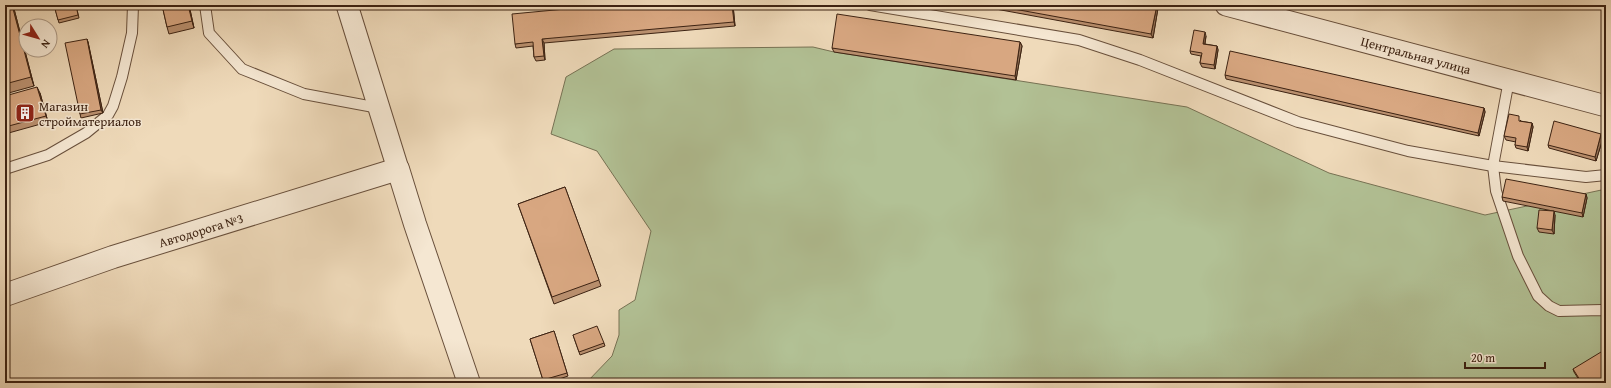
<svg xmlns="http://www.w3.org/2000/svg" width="1611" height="388" font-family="'Gentium Book Plus',serif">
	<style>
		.green { fill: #b2c195; stroke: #777254 }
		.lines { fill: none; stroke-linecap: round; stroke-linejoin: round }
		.service-casing { stroke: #69503c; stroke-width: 12 }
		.minor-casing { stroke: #69503c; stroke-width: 23 }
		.tertiary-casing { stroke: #69503c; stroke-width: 24 }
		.service { stroke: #f5e7d2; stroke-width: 10 }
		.minor { stroke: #f5e7d2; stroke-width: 21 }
		.tertiary { stroke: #f5e7d2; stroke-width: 22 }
		.wall { fill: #ba906f; stroke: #3c2212 }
		.shaded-wall { fill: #97755a; stroke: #3c2212 }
		.building { fill: #d8a781; stroke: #3c2212 }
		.labels { text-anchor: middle; stroke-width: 3; stroke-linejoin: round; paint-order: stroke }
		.street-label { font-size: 13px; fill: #3c2212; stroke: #f5e7d2 }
		.poi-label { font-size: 13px; fill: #3c2212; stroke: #f5e7d2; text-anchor: start }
	</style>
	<rect width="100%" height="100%" fill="#efdaba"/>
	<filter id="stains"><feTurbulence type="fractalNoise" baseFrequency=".005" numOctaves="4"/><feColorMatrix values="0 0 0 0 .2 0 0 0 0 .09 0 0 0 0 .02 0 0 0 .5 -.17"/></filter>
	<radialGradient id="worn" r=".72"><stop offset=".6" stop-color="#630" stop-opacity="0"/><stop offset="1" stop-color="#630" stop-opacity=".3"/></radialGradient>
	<path class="green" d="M813 47 834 52 1187 107 1329 173 1485 215 1606 189V383H586L612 356 619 335V310L635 300 651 231 597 151 551 134 566 77 614 49Z"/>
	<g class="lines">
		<g class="service-casing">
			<g id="service">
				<path d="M205 5 209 33 242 69 304 94 379 108"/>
				<path d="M870 5 1079 40 1140 60 1298 122 1408 151 1493 166 1586 177 1606 175"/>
				<path d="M1509 80 1493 166 1496 191 1518 256 1538 296 1549 306 1559 311 1602 310 1606 312"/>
				<path d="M5 169 48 155 86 133 108 115 113 106 122 77 132 33 133 5"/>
			</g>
		</g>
		<g class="minor-casing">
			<g id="minor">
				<path d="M347 5 398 169"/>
				<path d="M1226 5 1606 106"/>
			</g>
		</g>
		<g class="tertiary-casing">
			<path id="tertiary" d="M5 295 113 257 398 169 415 224 469 383"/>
		</g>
		<use href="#service" class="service"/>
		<use href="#minor" class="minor"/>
		<use href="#tertiary" class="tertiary"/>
	</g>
	<g class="wall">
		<path d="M5 5H13L34 86 5 94Z"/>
		<path d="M54 5H76L79 18 59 23Z"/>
		<path d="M162 5H189L194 28 169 34 167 27Z"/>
		<path d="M733 5 735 26 544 43 545 60 536 61 534 57 533 46 516 48 515 44Z"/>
		<path d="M974 5H1157L1158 8 1153 38Z"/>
		<path d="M1206 36 1205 44 1217 46 1218 50 1215 69 1202 67 1200 63 1201 56 1191 54 1190 51Z"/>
		<path d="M87 39 88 42 103 113 81 118 80 114Z"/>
		<path d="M1020 42 1022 46 1016 80 834 52 832 48Z"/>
		<path d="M1225 75 1484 108 1485 112 1479 136 1226 79Z"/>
		<path d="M40 93 48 122 5 134V96Z"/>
		<path d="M1521 120 1520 121 1532 123 1533 127 1528 151 1516 148 1515 145 1516 142 1506 140 1504 136Z"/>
		<path d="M1603 138 1596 161 1549 148 1548 145Z"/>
		<path d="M565 187 601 286 554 304 518 204Z"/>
		<path d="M1586 194 1587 198 1583 217 1503 201 1502 197Z"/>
		<path d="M1555 215 1554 234 1539 232 1537 228Z"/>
		<path d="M554 331 568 376 548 383H544L530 339Z"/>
		<path d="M573 335 604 343 605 346 580 355Z"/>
		<path d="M1573 369 1606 383H1581L1574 372Z"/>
	</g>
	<g class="shaded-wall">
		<path d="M12 5H13L34 86 31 77Z"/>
		<path d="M188 5H189L194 28 192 21Z"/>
		<path d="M732 5H733L735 26 734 22Z"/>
		<path d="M1157 5 1158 8 1153 38 1151 34Z"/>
		<path d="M1205 32 1206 36 1204 48 1203 44Z"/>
		<path d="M87 39 88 42 103 113 101 110Z"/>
		<path d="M542 39 544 43 545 60 544 56Z"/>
		<path d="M1020 42 1022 46 1016 80 1015 76Z"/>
		<path d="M1217 46 1218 50 1215 69 1214 65Z"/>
		<path d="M37 87 40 93 48 122 46 116Z"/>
		<path d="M1484 108 1485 112 1479 136 1478 133Z"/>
		<path d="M1532 123 1533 127 1528 151 1527 147Z"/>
		<path d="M1601 134 1603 138 1596 161 1595 157Z"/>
		<path d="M1586 194 1587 198 1583 217 1582 213Z"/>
		<path d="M1554 211 1555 215 1554 234 1552 230Z"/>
	</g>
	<g class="building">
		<path d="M5 5H12L31 77 5 84Z"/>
		<path d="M54 5H76L78 15 58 20Z"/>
		<path d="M162 5H188L192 21 167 27Z"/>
		<path d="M608 5H732L734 22 542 39 544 56 534 57 533 42 515 44 512 14Z"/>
		<path d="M992 5H1157L1151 34Z"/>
		<path d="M837 14 1020 42 1015 76 832 48Z"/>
		<path d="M1194 30 1205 32 1203 44 1217 46 1214 65 1200 63 1202 53 1190 51Z"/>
		<path d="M87 39 101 110 80 114 65 43Z"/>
		<path d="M1230 51 1484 108 1478 133 1225 75Z"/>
		<path d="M37 87 46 116 5 127V96Z"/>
		<path d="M1509 114 1519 116V121L1532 123 1527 147 1515 145 1516 138 1504 136Z"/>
		<path d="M1554 121 1601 134 1595 157 1548 145Z"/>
		<path d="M1506 179 1586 194 1582 213 1502 197Z"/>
		<path d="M565 187 599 280 552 297 518 204Z"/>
		<path d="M1539 210 1554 211 1552 230 1537 228Z"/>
		<path d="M597 326 604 343 579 352 573 335Z"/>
		<path d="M554 331 567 373 543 380 530 339Z"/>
		<path d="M1606 349V383H1582L1573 369Z"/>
	</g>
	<defs>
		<g id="building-square" transform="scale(1)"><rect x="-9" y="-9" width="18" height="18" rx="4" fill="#8f2418" stroke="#f5e7d2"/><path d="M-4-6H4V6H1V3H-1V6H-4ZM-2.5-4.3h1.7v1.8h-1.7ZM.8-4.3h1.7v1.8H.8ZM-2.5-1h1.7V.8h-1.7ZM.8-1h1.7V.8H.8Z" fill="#fff"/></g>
	</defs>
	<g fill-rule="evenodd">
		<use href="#building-square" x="25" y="113"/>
	</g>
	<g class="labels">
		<g class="street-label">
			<text transform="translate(1416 55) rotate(15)" y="5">Центральная улица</text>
			<text transform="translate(201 230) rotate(-17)" y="5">Автодорога №3</text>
		</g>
		<g class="poi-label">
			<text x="39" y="111">Магазин<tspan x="39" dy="15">стройматериалов</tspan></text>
		</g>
	</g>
	<rect width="1611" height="388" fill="none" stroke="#efdaba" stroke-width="20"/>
	<rect x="6" y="6" width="1599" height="376" fill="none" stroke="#3c2212" stroke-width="2"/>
	<rect x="10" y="10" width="1591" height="368" fill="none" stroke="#3c2212"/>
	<g transform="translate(38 38) rotate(127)"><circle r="19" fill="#f5e7d2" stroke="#ab9885"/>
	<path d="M0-3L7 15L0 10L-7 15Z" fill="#8f2418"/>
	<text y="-6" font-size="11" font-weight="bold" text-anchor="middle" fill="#3c2212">N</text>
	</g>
	<path d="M1465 362v6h80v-6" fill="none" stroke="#3c2212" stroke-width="2"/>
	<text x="1471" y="362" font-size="12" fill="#3c2212" stroke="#f5e7d2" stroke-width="3" paint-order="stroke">20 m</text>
	<rect width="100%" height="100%" filter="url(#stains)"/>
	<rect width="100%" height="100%" fill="url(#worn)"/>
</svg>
